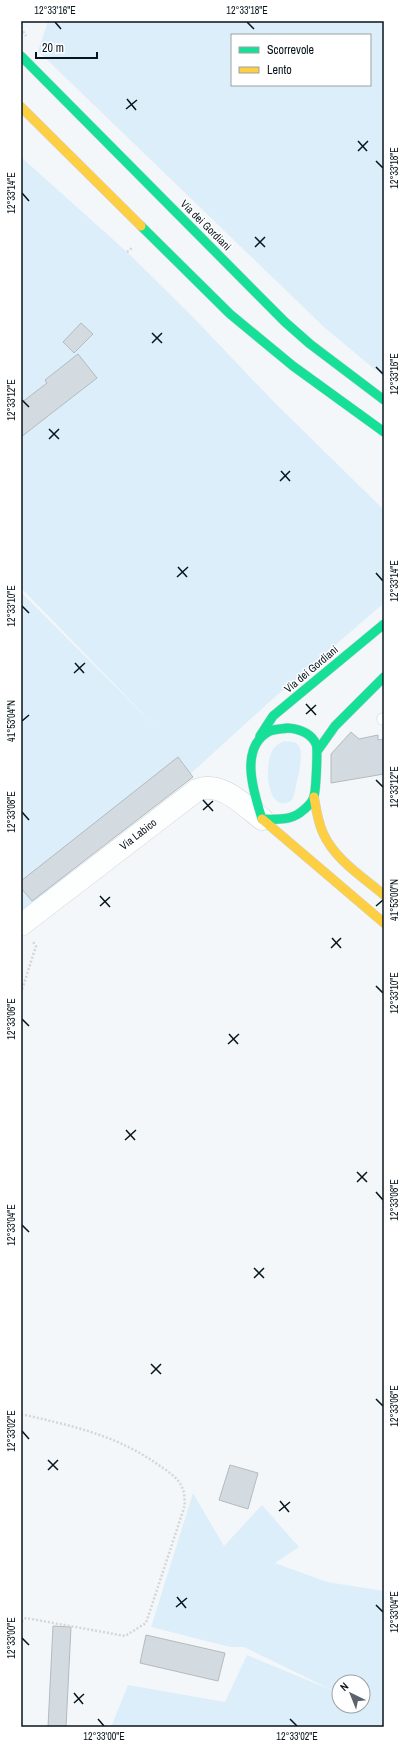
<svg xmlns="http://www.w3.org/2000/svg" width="405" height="1748" font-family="'Archivo Narrow',sans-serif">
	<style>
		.green { fill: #dbeef9; fill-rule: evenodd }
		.building { fill: #d3dbe0; stroke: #b3bac0 }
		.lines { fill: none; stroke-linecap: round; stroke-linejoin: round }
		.lane-casing { stroke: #cbd3d8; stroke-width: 13 }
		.street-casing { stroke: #cbd3d8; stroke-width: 23 }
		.fast-casing { stroke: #cbd3d8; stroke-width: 10 }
		.slow-casing { stroke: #cbd3d8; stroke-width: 10 }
		.path { stroke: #d4d6d7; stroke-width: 2.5; stroke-dasharray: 2 2; stroke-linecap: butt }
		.lane { stroke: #fdfefe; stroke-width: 12 }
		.street { stroke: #fdfefe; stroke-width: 22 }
		.fast { stroke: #16e098; stroke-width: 9 }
		.slow { stroke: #ffcf43; stroke-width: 9 }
		.ticks { fill: none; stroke: #07151c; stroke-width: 1.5 }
		.labels { text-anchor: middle; stroke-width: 3; stroke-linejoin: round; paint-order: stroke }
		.street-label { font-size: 11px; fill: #07151c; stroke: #fff }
		.neatline { fill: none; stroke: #07151c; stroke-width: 1.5 }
		.ticks-label { font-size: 10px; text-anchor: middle; fill: #07151c }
	</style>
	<rect width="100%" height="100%" fill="#f4f7fa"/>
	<g class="green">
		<path d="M48 21H384V377L325 328 38 51ZM232 35H370V85H232Z"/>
		<path d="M21 157 127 252 189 313 274 402 384 510V603L267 704 197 768 21 913V592L162 733 21 588Z"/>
		<path d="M284 741C288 742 293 741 296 743 307 749 296 784 294 795L292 800C267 818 261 759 276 746 278 744 281 742 284 741Z"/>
		<path d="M193 1493 224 1546 262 1505 299 1547 275 1563 327 1582 384 1591V1727H111L128 1685 225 1702 247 1655 334 1691 244 1647H230L151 1627ZM339 1682H363V1706H339Z"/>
	</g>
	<g class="building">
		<path d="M81 323 93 334 74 353 63 342Z"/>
		<path d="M78 354 97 378 21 437V403L47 383 45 380Z"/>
		<path d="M351 732 359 739 378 735V740L384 739V774L331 783V754Z"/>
		<path d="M178 757 193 777 32 901 21 888V881Z"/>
		<path d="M230 1465 258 1473 248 1509 219 1500Z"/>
		<path d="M53 1626 71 1627 66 1727H48Z"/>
		<path d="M146 1635 225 1653 218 1681 140 1663Z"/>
	</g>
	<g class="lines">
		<g class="lane-casing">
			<path id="lane" d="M383 719H384"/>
		</g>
		<g class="street-casing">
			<path id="street" d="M21 925 197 790C220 780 245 806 262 819"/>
		</g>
		<g class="fast-casing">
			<g id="fast">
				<path d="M21 56 285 322 310 344 384 400"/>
				<path d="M141 226 230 314 293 366 384 432"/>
				<path d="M288 728C299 729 311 733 316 744 318 748 316 790 314 796 313 802 305 809 301 812 290 821 275 819 262 819 254 793 238 747 270 731 275 729 282 729 288 728Z"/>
				<path d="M260 736 273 716 384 624"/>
				<path d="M318 750 335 726 384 677"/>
			</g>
		</g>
		<g class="slow-casing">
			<g id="slow">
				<path d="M21 107 141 226"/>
				<path d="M314 797C316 809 318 822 323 833 335 860 363 877 384 895"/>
				<path d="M262 819 384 923"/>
			</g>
		</g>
		<g class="path">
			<path d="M21 28 26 36"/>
			<path d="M127 252 133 247"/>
			<path d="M21 993 36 946 33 942"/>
			<path d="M21 1414C72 1426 117 1435 160 1466 169 1472 180 1479 183 1490 185 1494 184 1500 185 1505L146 1623 125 1636 26 1618 21 1622"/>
		</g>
		<use href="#lane" class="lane"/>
		<use href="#street" class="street"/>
		<use href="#fast" class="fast"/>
		<use href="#slow" class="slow"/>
	</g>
	<path class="ticks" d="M55 22 61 29M247 22 254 29M127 99 136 110M126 109 137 100M358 141 367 151M358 151 368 141M376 161 383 168M22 193 29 201M255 237 265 247M255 247 265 237M152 333 162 343M152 343 162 333M376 367 383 374M22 400 29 407M49 429 59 439M49 439 59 429M281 471 290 481M280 481 290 471M178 567 187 577M376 573 383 581M177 577 188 567M22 606 29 613M75 663 84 673M74 673 85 663M306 704 316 715M306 714 316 705M22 721 29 715M376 780 383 787M203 800 213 811M203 810 213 801M22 812 29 820M100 896 110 907M100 906 110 897M376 906 383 900M332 938 341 948M331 948 341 938M376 986 383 993M22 1019 29 1026M229 1034 238 1044M228 1044 239 1034M126 1130 135 1140M125 1140 136 1130M357 1172 367 1182M357 1182 367 1172M376 1192 383 1200M22 1225 29 1232M254 1268 264 1278M254 1278 264 1268M151 1364 161 1374M151 1374 161 1364M376 1399 383 1406M22 1431 29 1439M48 1460 58 1470M48 1470 58 1460M280 1501 289 1512M279 1511 290 1502M177 1597 186 1608M376 1605 383 1612M176 1607 187 1598M22 1638 29 1645M74 1693 83 1704M74 1703 84 1694M98 1719 104 1726M290 1719 297 1726"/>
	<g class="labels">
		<g class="street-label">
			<text transform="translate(206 225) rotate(45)" y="4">Via dei Gordiani</text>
			<text transform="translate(311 669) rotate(-40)" y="4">Via dei Gordiani</text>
			<text transform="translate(138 834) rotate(-38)" y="4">Via Labico</text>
		</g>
	</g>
	<rect width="405" height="1748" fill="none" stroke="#ffffff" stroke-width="44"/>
	<rect x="231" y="34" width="140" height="52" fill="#ffffff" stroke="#9ca1a4"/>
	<rect x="239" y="47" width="20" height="6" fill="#16e098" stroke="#9ca1a4"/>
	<text x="267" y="54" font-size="12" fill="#07151c">Scorrevole</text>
	<rect x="239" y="67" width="20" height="6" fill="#ffcf43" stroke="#9ca1a4"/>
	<text x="267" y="74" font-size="12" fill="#07151c">Lento</text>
	<g transform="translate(351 1694) rotate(317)"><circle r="19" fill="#ffffff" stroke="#9ca1a4"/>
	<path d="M0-3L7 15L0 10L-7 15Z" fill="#5a646a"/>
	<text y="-6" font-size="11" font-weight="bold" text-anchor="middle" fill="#07151c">N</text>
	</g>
	<path d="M36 52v6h61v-6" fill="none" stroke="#07151c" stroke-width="2"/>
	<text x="42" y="52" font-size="12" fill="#07151c" stroke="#ffffff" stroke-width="3" paint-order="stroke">20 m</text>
	<rect x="22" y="22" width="361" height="1704" class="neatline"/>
	<g class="ticks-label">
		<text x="55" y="14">12°33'16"E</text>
		<text x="247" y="14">12°33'18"E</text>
		<text transform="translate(394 168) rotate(-90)" y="4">12°33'18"E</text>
		<text transform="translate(11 193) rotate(-90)" y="4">12°33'14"E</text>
		<text transform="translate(394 374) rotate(-90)" y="4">12°33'16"E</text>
		<text transform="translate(11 400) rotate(-90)" y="4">12°33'12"E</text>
		<text transform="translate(394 581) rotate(-90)" y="4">12°33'14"E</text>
		<text transform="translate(11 606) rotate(-90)" y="4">12°33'10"E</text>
		<text transform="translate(11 721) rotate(-90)" y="4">41°53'04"N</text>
		<text transform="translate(394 787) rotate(-90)" y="4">12°33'12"E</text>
		<text transform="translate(11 812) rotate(-90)" y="4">12°33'08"E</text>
		<text transform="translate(394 900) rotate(-90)" y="4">41°53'00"N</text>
		<text transform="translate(394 993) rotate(-90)" y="4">12°33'10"E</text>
		<text transform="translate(11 1019) rotate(-90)" y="4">12°33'06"E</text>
		<text transform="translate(394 1200) rotate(-90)" y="4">12°33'08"E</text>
		<text transform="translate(11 1225) rotate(-90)" y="4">12°33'04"E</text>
		<text transform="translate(394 1406) rotate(-90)" y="4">12°33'06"E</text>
		<text transform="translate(11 1431) rotate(-90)" y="4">12°33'02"E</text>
		<text transform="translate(394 1612) rotate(-90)" y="4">12°33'04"E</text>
		<text transform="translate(11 1638) rotate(-90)" y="4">12°33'00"E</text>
		<text x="104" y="1740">12°33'00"E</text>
		<text x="297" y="1740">12°33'02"E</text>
	</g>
</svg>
